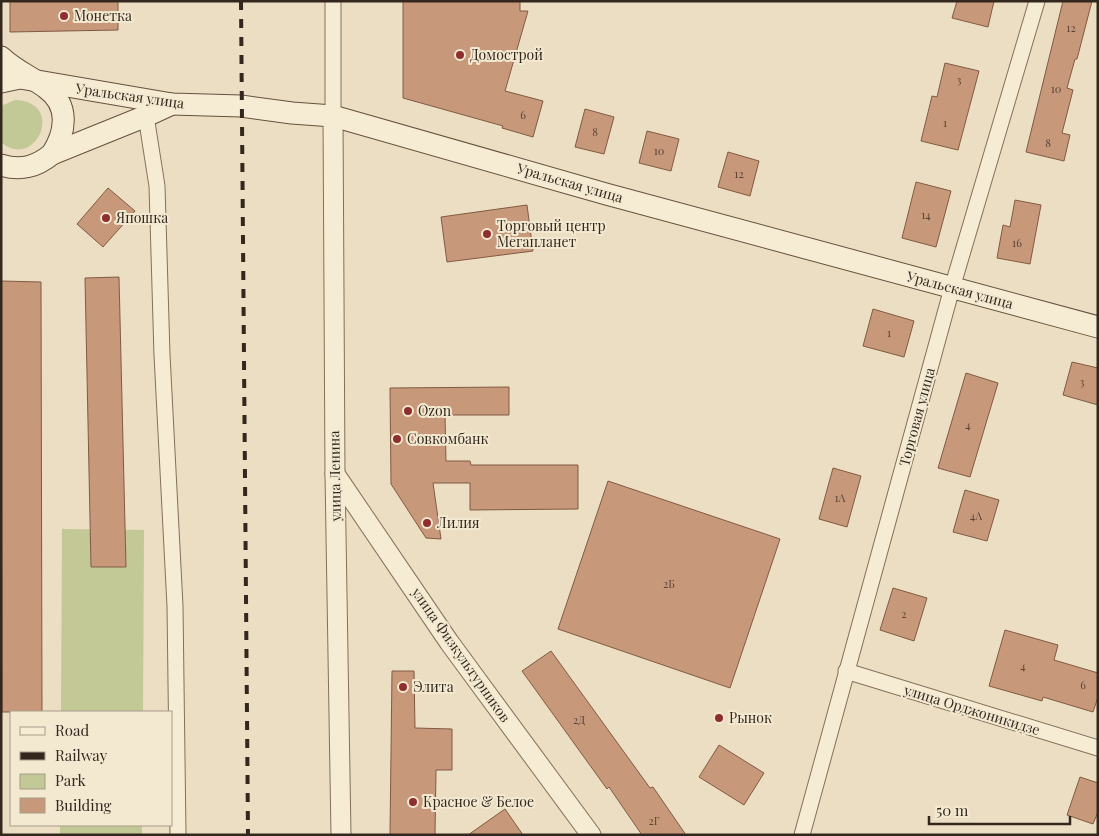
<svg xmlns="http://www.w3.org/2000/svg" width="1099" height="836" font-family="'Playfair Display',serif">
	<style>
		.green { fill: #c2c896 }
		.building { fill: #c7997a; stroke: #815a42 }
		.lines { fill: none; stroke-linecap: round; stroke-linejoin: round }
		.minor-casing { stroke: #83705a; stroke-width: 17 }
		.tertiary-casing { stroke: #83705a; stroke-width: 21 }
		.secondary-casing { stroke: #65513d; stroke-width: 23 }
		.minor { stroke: #f6ecd4; stroke-width: 15 }
		.tertiary { stroke: #f6ecd4; stroke-width: 19 }
		.secondary { stroke: #f6ecd4; stroke-width: 21 }
		.rail { stroke: #34281e; stroke-width: 4; stroke-dasharray: 9 9; stroke-linecap: butt }
		.poi-dot { fill: #8e2e2f; stroke: #f3e9d1; stroke-width: 2 }
		.labels { text-anchor: middle; stroke-width: 4; stroke-linejoin: round; paint-order: stroke }
		.number-label { font-size: 11px; fill: #594435 }
		.poi-label { font-size: 14px; fill: #34281e; stroke: #f3e9d1; text-anchor: start }
		.street-label { font-size: 14px; fill: #34281e; stroke: #f3e9d1 }
	</style>
	<rect width="100%" height="100%" fill="#ebdec2"/>
	<g class="green">
		<path d="M15 100C67 102 35 172 1 142V106Z"/>
		<path d="M62 529 144 530 143 712H61Z"/>
		<rect x="60" y="825" width="82" height="10"/>
	</g>
	<g class="building">
		<path d="M10 1H118V30L10 32Z"/>
		<path d="M403 1H520V11H528L505 91 543 101 533 137 502 128 503 126 403 98Z"/>
		<path d="M957 1H994L988 27 952 18Z"/>
		<path d="M1063 1H1092L1077 59H1075L1067 88 1073 90 1062 133 1070 135 1064 161 1026 152Z"/>
		<path d="M945 63 979 71 958 150 921 141 932 96 937 97Z"/>
		<path d="M585 109 614 117 604 154 575 147Z"/>
		<path d="M647 131 679 139 671 171 639 163Z"/>
		<path d="M728 152 759 161 750 196 718 187Z"/>
		<path d="M916 182 951 191 936 247 902 238Z"/>
		<path d="M108 188 135 211 103 247 77 224Z"/>
		<path d="M1015 200 1041 205 1030 264 997 258 1003 225 1010 227Z"/>
		<path d="M527 205 533 251 447 262 441 217Z"/>
		<path d="M119 277 126 567H91L85 278Z"/>
		<path d="M1 281 41 282 42 712H2Z"/>
		<path d="M873 309 914 321 904 357 863 346Z"/>
		<path d="M1072 362 1098 368V405L1063 395Z"/>
		<path d="M966 373 998 383 970 477 938 468Z"/>
		<path d="M509 387V415H445L446 461H470L471 465H578V509L470 510V483H433L441 539 426 538 391 484 390 388Z"/>
		<path d="M833 468 861 476 847 527 819 519Z"/>
		<path d="M608 481 780 539 730 688 558 629Z"/>
		<path d="M965 490 999 500 987 541 953 532Z"/>
		<path d="M893 588 927 598 914 641 880 630Z"/>
		<path d="M1005 630 1058 645 1054 660 1098 673V697L1093 712 1043 697 1042 701 989 686Z"/>
		<path d="M551 651 650 788 653 787 686 835H642L609 787 607 789 522 671Z"/>
		<path d="M392 671H414L415 728 452 729V770H436L435 835H390Z"/>
		<path d="M719 745 764 773 744 805 699 777Z"/>
		<path d="M1080 777 1098 783V812L1093 824 1067 815Z"/>
		<path d="M505 809 523 835H468Z"/>
	</g>
	<g class="lines">
		<g class="minor-casing">
			<g id="minor">
				<path d="M333 1V116"/>
				<path d="M146 116 157 186 162 355 175 606 178 835"/>
				<path d="M846 671 1098 748"/>
				<path d="M802 835 952 288 1037 1"/>
			</g>
		</g>
		<g class="tertiary-casing">
			<g id="tertiary">
				<path d="M333 116 335 474 341 835"/>
				<path d="M335 474 449 642 591 835"/>
			</g>
		</g>
		<g class="secondary-casing">
			<g id="secondary">
				<path d="M1 57C14 70 32 77 46 88 70 105 66 132 52 154"/>
				<path d="M1 82 20 78 172 104 241 106 292 113 333 116 606 194 1098 327"/>
				<path d="M1 165C21 171 36 167 52 154L146 116 172 104"/>
			</g>
		</g>
		<use href="#minor" class="minor"/>
		<use href="#tertiary" class="tertiary"/>
		<use href="#secondary" class="secondary"/>
		<path class="rail" d="M241 1 248 835"/>
	</g>
	<g class="poi-dot">
		<circle cx="64" cy="16" r="5"/>
		<circle cx="460" cy="55" r="5"/>
		<circle cx="106" cy="218" r="5"/>
		<circle cx="487" cy="234" r="5"/>
		<circle cx="408" cy="411" r="5"/>
		<circle cx="397" cy="439" r="5"/>
		<circle cx="427" cy="523" r="5"/>
		<circle cx="403" cy="687" r="5"/>
		<circle cx="719" cy="718" r="5"/>
		<circle cx="413" cy="802" r="5"/>
	</g>
	<g class="labels">
		<g class="number-label">
			<text x="1071" y="32">12</text>
			<text x="959" y="84">3</text>
			<text x="1056" y="93">10</text>
			<text x="523" y="119">6</text>
			<text x="945" y="127">1</text>
			<text x="595" y="136">8</text>
			<text x="1048" y="147">8</text>
			<text x="659" y="155">10</text>
			<text x="739" y="178">12</text>
			<text x="926" y="219">14</text>
			<text x="1017" y="247">16</text>
			<text x="889" y="337">1</text>
			<text x="1082" y="386">3</text>
			<text x="968" y="429">4</text>
			<text x="840" y="502">1А</text>
			<text x="976" y="520">4А</text>
			<text x="669" y="588">2Б</text>
			<text x="904" y="618">2</text>
			<text x="1023" y="670">4</text>
			<text x="1083" y="689">6</text>
			<text x="579" y="724">2Д</text>
			<text x="654" y="825">2Г</text>
		</g>
		<g class="poi-label">
			<text x="74" y="21">Монетка</text>
			<text x="470" y="60">Домострой</text>
			<text x="116" y="223">Япошка</text>
			<text x="497" y="231">Торговый центр<tspan x="497" dy="16">Мегапланет</tspan></text>
			<text x="418" y="416">Ozon</text>
			<text x="407" y="444">Совкомбанк</text>
			<text x="437" y="528">Лилия</text>
			<text x="413" y="692">Элита</text>
			<text x="729" y="723">Рынок</text>
			<text x="423" y="807">Красное &amp; Белое</text>
		</g>
		<g class="street-label">
			<text transform="translate(130 96) rotate(8)" y="5">Уральская улица</text>
			<text transform="translate(570 183) rotate(16)" y="5">Уральская улица</text>
			<text transform="translate(960 290) rotate(15)" y="5">Уральская улица</text>
			<text transform="translate(917 417) rotate(-75)" y="5">Торговая улица</text>
			<text transform="translate(335 476) rotate(-91)" y="5">улица Ленина</text>
			<text transform="translate(461 655) rotate(55)" y="5">улица Физкультурников</text>
			<text transform="translate(972 710) rotate(17)" y="5">улица Орджоникидзе</text>
		</g>
	</g>
	<rect width="1099" height="836" fill="none" stroke="#34281e" stroke-width="5"/>
	<rect x="10" y="711" width="162" height="115" fill="#f3e9d1" stroke="#a79c89"/>
	<rect x="20" y="727" width="25" height="8" fill="#f6ecd4" stroke="#a79c89"/>
	<text x="55" y="736" font-size="15" fill="#34281e">Road</text>
	<rect x="20" y="752" width="25" height="8" fill="#34281e" stroke="#a79c89"/>
	<text x="55" y="761" font-size="15" fill="#34281e">Railway</text>
	<rect x="20" y="774" width="25" height="15" fill="#c2c896" stroke="#a79c89"/>
	<text x="55" y="786" font-size="15" fill="#34281e">Park</text>
	<rect x="20" y="798" width="25" height="15" fill="#c7997a" stroke="#a79c89"/>
	<text x="55" y="811" font-size="15" fill="#34281e">Building</text>
	<path d="M929 816v8h141v-8" fill="none" stroke="#34281e" stroke-width="2.5"/>
	<text x="936" y="816" font-size="15" fill="#34281e" stroke="#f3e9d1" stroke-width="4" paint-order="stroke">50 m</text>
</svg>
